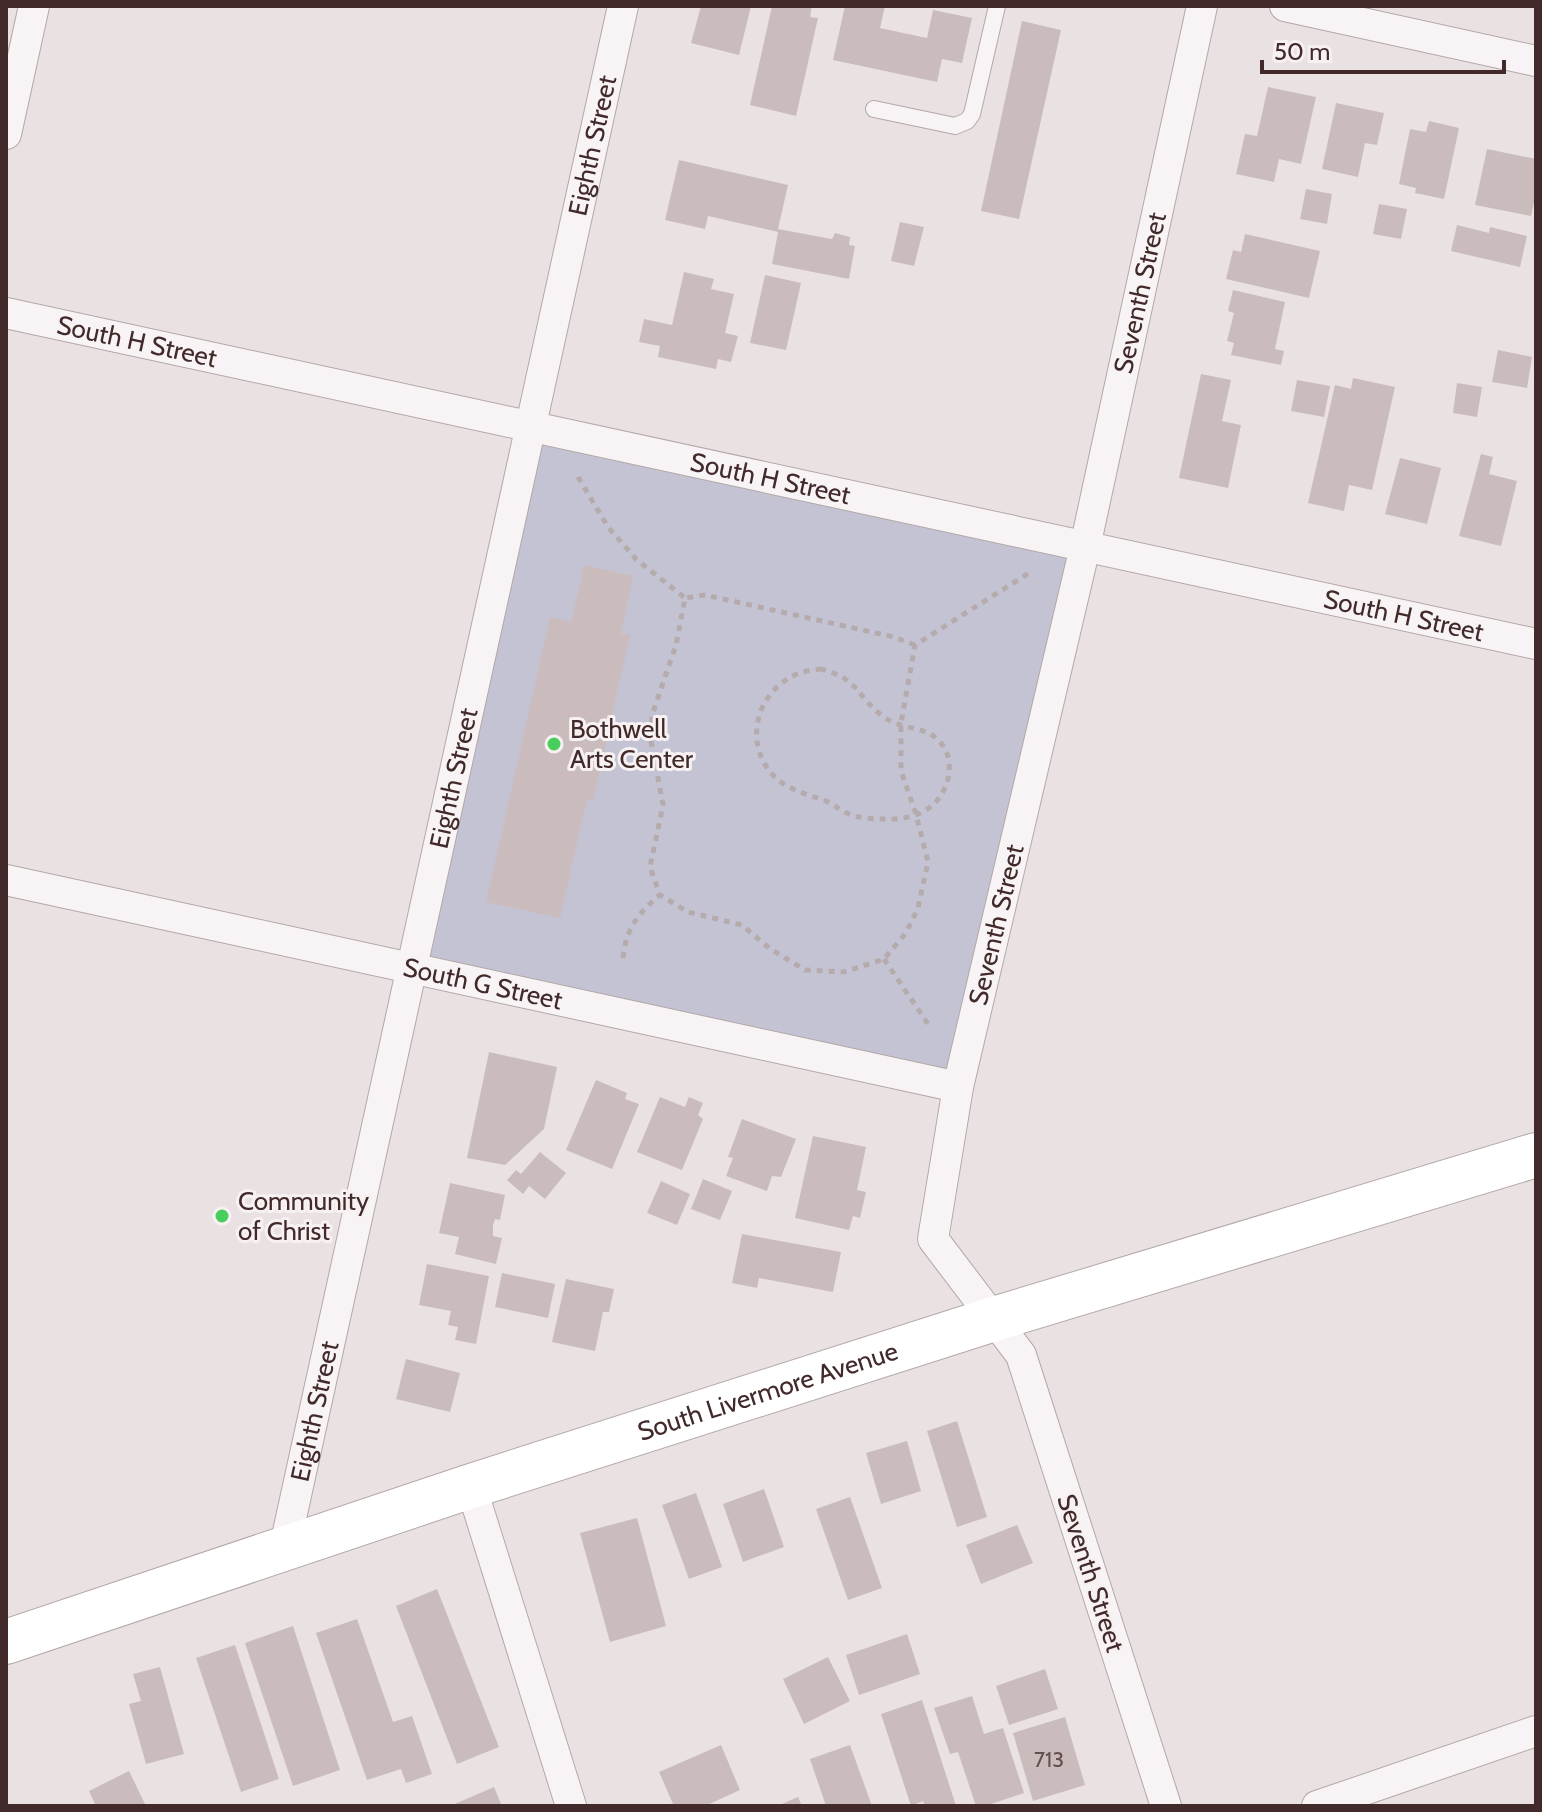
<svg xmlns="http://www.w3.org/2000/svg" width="1542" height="1812" font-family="Cabin,sans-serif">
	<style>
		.green { fill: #c4c3d4 }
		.building { fill: #cabcbd }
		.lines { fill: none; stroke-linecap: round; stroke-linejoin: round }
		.lane-casing { stroke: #b4a7a7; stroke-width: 18 }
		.street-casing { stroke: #b4a7a7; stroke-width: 32 }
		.secondary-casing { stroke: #b4a7a7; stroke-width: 46 }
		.path { stroke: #b6abac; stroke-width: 5; stroke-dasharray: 6 6; stroke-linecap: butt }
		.lane { stroke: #f8f4f5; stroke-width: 16 }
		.street { stroke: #f8f4f5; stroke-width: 30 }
		.secondary { stroke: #fff; stroke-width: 44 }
		.poi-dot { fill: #48ce5c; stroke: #f7f1f2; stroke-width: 3 }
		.labels { text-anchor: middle; stroke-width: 6; stroke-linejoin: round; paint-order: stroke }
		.number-label { font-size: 22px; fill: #644e50 }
		.street-label { font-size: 26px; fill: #422a2b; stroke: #f7f1f2 }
		.poi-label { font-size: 26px; fill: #422a2b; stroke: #f7f1f2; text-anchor: start }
	</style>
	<rect width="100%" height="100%" fill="#eae2e2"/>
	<path class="green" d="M531 426 1085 547 958 1087 412 968Z"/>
	<g class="building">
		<path d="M701 6H751L739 55 691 43Z"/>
		<path d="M772 6H812L810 17 818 18 796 116 750 105Z"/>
		<path d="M845 6H885L880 28 927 38 933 10 972 18 962 63 942 59 937 82 833 60Z"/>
		<path d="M1022 21 1061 30 1019 219 981 211Z"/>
		<path d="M1268 87 1316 97 1301 164 1279 159 1274 182 1236 174 1245 134 1257 136Z"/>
		<path d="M1336 103 1384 113 1377 145 1365 143 1358 177 1322 169Z"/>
		<path d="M1429 121 1459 128 1444 199 1415 193 1416 188 1399 184 1410 129 1426 132Z"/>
		<path d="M1487 149 1536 159V193L1531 216 1475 205Z"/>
		<path d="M679 160 788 185 778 229 832 239 835 233 850 237 849 245 855 246 849 279 772 264 778 232 708 216 705 229 665 220Z"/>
		<path d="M1306 189 1332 194 1327 224 1300 219Z"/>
		<path d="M1379 204 1407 209 1401 239 1373 234Z"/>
		<path d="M900 222 924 227 914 266 891 261Z"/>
		<path d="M1457 225 1489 233 1490 227 1527 236 1520 267 1451 251Z"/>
		<path d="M1245 234 1320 251 1309 298 1226 279 1233 250 1241 252Z"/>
		<path d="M684 272 714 279 711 289 734 294 725 333 738 336 731 362 718 359 716 369 658 357 660 346 639 342 644 319 672 325Z"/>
		<path d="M765 275 801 283 786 350 750 343Z"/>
		<path d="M1233 290 1285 302 1275 349 1284 351 1281 365 1231 355 1234 343 1227 341 1234 313 1228 311Z"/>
		<path d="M1498 350 1532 357 1527 388 1492 382Z"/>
		<path d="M1201 374 1231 380 1222 421 1241 425 1228 488 1179 478Z"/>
		<path d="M1353 378 1395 387 1372 490 1349 485 1344 511 1308 503 1335 385 1351 389Z"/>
		<path d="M1297 380 1330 386 1324 417 1291 411Z"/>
		<path d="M1457 383 1482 387 1477 417 1453 413Z"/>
		<path d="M1481 454 1493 457 1489 474 1517 481 1501 546 1459 536Z"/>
		<path d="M1400 458 1441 468 1427 524 1385 514Z"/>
		<path d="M584 565 633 576 621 634 630 635 593 801 587 799 560 918 486 902 550 617 571 622Z"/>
		<path d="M489 1052 557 1067 544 1129 505 1165 467 1158Z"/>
		<path d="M596 1080 627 1093 625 1099 639 1104 612 1169 566 1150Z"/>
		<path d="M660 1097 685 1107 689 1097 703 1103 698 1115 703 1119 682 1170 637 1152Z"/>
		<path d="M742 1119 796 1139 781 1177 772 1176 767 1191 726 1176 733 1158 728 1157Z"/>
		<path d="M813 1136 866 1147 857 1190 866 1192 860 1218 853 1216 849 1230 795 1218Z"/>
		<path d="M540 1152 566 1173 545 1199 529 1186 523 1194 507 1180 516 1170 521 1174Z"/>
		<path d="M703 1179 732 1191 720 1220 691 1209Z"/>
		<path d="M661 1181 690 1194 677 1225 647 1213Z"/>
		<path d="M450 1183 505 1195 500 1220 495 1219 493 1225V1236L502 1238 496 1264 455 1254 459 1237 439 1233Z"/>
		<path d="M742 1234 841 1252 833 1292 759 1278 757 1288 732 1283Z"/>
		<path d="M427 1264 489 1276 476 1344 455 1340 458 1327 448 1325 451 1311 419 1305Z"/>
		<path d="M502 1273 555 1284 548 1318 495 1307Z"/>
		<path d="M566 1279 614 1289 609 1312H603L595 1351 552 1342Z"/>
		<path d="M406 1359 460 1373 450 1412 396 1399Z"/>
		<path d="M957 1421 987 1517 957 1527 927 1431Z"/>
		<path d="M907 1441 921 1491 881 1504 866 1453Z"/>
		<path d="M764 1489 784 1547 743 1562 723 1504Z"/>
		<path d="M696 1493 722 1567 689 1579 662 1505Z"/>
		<path d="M850 1497 882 1588 848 1600 816 1509Z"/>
		<path d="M637 1518 666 1626 610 1642 580 1533Z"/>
		<path d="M1017 1525 1033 1563 981 1584 966 1545Z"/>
		<path d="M437 1589 499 1747 457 1764 396 1606Z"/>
		<path d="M357 1619 393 1722 412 1716 432 1774 406 1783 401 1769 367 1780 316 1633Z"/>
		<path d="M293 1626 340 1770 293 1786 245 1643Z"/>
		<path d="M907 1634 920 1674 859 1695 846 1655Z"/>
		<path d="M235 1645 279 1779 241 1792 196 1658Z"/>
		<path d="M828 1657 850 1701 804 1724 783 1679Z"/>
		<path d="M160 1667 184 1754 146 1764 129 1704 141 1701 133 1674Z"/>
		<path d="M1045 1669 1058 1709 1009 1725 996 1686Z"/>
		<path d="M972 1696 984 1734 1003 1728 1024 1793 985 1806H976L958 1752 950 1754 934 1708Z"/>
		<path d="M922 1700 956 1806H925L923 1801 911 1806 881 1714Z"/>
		<path d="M1065 1717 1085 1785 1033 1801 1013 1733Z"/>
		<path d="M721 1745 740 1790 705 1806H674L659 1772Z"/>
		<path d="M850 1745 872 1806H826L810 1759Z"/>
		<path d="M129 1771 146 1806H96L89 1791Z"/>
		<path d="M494 1787 502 1806H450Z"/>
		<path d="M798 1797 802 1806H777Z"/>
	</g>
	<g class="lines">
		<g class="lane-casing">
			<path id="lane" d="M874 109 955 126 967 121 972 114 997 6"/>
		</g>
		<g class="street-casing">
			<g id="street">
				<path d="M1285 6 1536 61"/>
				<path d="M6 134 34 6"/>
				<path id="s1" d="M6 313 1536 644"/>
				<path id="s2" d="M6 880 958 1087"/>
				<path d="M471 1486 571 1806"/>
				<path id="s3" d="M284 1550 623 6"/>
				<path id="s4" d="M1166 1806 1021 1355 933 1239 958 1087 1085 547 1202 6"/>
				<path d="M1317 1806 1536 1731"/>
			</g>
		</g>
		<g class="secondary-casing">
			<g id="secondary">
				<path id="s5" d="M6 1642 471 1486 994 1319 1536 1155"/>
			</g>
		</g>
		<g class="path">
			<path d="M578 477 608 527 636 559 685 598"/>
			<path d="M915 645 894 637 705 595 685 598 676 645 652 715 651 741 663 805 650 867 660 895 688 912 742 925 769 948 805 970 844 972 884 959 906 933 918 908 928 862 916 814 901 771V723L915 645 1029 573"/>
			<path d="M820 669C861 678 858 701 887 719 902 729 923 726 937 739 958 757 950 793 929 808 917 817 897 820 883 819 871 819 857 818 847 813 839 810 834 804 826 801 807 794 786 790 772 774 743 741 757 691 797 674 803 671 813 670 820 669Z"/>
			<path d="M623 958C626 929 638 913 660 895"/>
			<path d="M884 959 930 1027"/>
		</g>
		<use href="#lane" class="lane"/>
		<use href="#street" class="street"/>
		<use href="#secondary" class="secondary"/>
	</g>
	<g class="poi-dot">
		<circle cx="554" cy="744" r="8"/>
		<circle cx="222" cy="1216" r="8"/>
	</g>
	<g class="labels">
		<g class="number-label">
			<text x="1049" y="1767">713</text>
		</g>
		<g class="street-label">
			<text dy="9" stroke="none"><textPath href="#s3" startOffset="1438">Eighth Street</textPath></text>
			<text dy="9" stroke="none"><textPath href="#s4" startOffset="1588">Seventh Street</textPath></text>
			<text dy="9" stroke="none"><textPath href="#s1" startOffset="134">South H Street</textPath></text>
			<text dy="9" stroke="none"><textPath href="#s1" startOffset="782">South H Street</textPath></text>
			<text dy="9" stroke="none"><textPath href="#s1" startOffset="1430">South H Street</textPath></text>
			<text dy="9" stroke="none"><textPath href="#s3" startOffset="790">Eighth Street</textPath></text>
			<text dy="9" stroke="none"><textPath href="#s4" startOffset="940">Seventh Street</textPath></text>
			<text dy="9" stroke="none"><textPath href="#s2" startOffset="488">South G Street</textPath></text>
			<text dy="9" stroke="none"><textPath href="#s5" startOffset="802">South Livermore Avenue</textPath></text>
			<text dy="9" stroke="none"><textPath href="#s3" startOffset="142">Eighth Street</textPath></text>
			<text transform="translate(1091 1573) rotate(72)" y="9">Seventh Street</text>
		</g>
		<g class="poi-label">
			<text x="570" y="738">Bothwell<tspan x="570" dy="30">Arts Center</tspan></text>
			<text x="238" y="1210">Community<tspan x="238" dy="30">of Christ</tspan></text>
		</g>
	</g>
	<rect width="1542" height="1812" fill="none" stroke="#422a2b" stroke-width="16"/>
	<path d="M1262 60v12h242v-12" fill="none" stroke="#422a2b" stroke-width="4"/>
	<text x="1274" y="60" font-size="24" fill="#422a2b" stroke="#f7f1f2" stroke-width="6" paint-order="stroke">50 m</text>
</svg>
